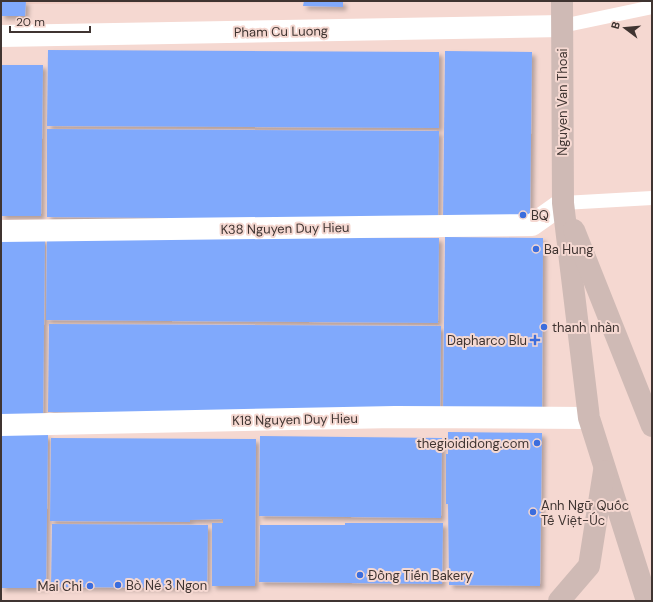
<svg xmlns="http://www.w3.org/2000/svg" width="653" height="602" font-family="'DM Sans',sans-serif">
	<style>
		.built { fill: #f0cbc2 }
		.building { fill: #80a9fc; filter: url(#shadow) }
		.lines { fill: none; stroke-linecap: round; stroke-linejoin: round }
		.service { stroke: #fff; stroke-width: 14 }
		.minor { stroke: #fff; stroke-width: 22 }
		.secondary { stroke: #cfbab5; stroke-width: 22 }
		.poi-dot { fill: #3b6ddd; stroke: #f5d8d1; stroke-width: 1.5 }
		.labels { text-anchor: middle; stroke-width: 4; stroke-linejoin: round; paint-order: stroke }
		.street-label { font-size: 13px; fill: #3f3431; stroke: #f5d8d1 }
		.poi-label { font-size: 13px; fill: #3f3431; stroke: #f5d8d1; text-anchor: start }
	</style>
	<defs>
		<filter id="shadow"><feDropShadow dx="3.5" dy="3.5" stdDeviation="2" flood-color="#0004"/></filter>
	</defs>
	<rect width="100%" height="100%" fill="#f5d8d1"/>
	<path class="built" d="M17 1H344V2L17 4Z"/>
	<g class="building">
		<path d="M1 1H26L25 16H1Z"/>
		<path d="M304 1H343V7L303 6Z"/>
		<path d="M48 50 439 52V128L47 126Z"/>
		<path d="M445 51 532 52 530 221 443 220Z"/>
		<path d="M1 65H43L41 216H1Z"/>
		<path d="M47 129 439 131 438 220 47 217Z"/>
		<path d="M47 237 259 239 258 237 439 238 438 323 46 320Z"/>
		<path d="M445 237 543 238 542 414 443 413Z"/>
		<path d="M1 238 45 239 43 415 1 414Z"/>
		<path d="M49 324 441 326 440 415 48 412Z"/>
		<path d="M448 432 542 433 540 586 449 585 448 504H446V454H448Z"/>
		<path d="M1 435H48L46 588H1Z"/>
		<path d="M260 436 442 438 441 518 259 516Z"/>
		<path d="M51 438 256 439 255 586H212V523H223V519L190 520V522L50 521Z"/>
		<path d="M345 523H443L442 584 259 582 260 525H345Z"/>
		<path d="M52 524 208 525 207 588 51 587Z"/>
	</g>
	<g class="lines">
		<g class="service">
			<path d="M562 26 652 7"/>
			<path d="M563 203 652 198"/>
		</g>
		<g class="minor">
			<path d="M1 36 562 26"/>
			<path d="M1 231 532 225 563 203"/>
			<path d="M1 425 395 417 589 418"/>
		</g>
		<g class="secondary">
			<path d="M562 1 563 203 589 418 647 601"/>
			<path d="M574 230 652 426"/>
			<path d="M559 601 589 566 604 471"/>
		</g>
	</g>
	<g class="poi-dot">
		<circle cx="523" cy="215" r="4"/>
		<circle cx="536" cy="249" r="4"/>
		<circle cx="544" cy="327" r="4"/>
		<path d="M533 334h4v4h4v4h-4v4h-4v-4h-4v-4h4z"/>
		<circle cx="537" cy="443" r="4"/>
		<circle cx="533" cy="512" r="4"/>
		<circle cx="360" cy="575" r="4"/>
		<circle cx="118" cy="585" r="4"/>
		<circle cx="90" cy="586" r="4"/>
	</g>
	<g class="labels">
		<g class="street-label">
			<text transform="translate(281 31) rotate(-1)" y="5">Pham Cu Luong</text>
			<text transform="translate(562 102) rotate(-90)" y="5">Nguyen Van Thoai</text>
			<text transform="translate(285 228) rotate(-1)" y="5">K38 Nguyen Duy Hieu</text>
			<text transform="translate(295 419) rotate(-1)" y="5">K18 Nguyen Duy Hieu</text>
		</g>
		<g class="poi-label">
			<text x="531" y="220">BQ</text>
			<text x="544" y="254">Ba Hung</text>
			<text x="552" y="332">thanh nhàn</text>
			<text x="527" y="345" text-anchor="end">Dapharco Blu</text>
			<text x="529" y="448" text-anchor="end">thegioididong.com</text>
			<text x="541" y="510">Anh Ngữ Quốc<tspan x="541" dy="15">Tế Việt-Úc</tspan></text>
			<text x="368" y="580">Đồng Tiến Bakery</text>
			<text x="126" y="590">Bò Né 3 Ngon</text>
			<text x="82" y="591" text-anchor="end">Mai Chi</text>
		</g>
	</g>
	<rect width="653" height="602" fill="none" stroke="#3f3431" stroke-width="4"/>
	<g transform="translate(625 28) rotate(286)" stroke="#f5d8d1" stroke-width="3" paint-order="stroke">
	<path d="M0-3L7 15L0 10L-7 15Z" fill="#3f3431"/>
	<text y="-6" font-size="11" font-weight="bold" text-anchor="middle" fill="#3f3431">B</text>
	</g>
	<path d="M10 26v6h80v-6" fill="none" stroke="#3f3431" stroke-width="2"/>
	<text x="16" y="26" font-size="12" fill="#3f3431" stroke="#f5d8d1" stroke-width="3" paint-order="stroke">20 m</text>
</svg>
